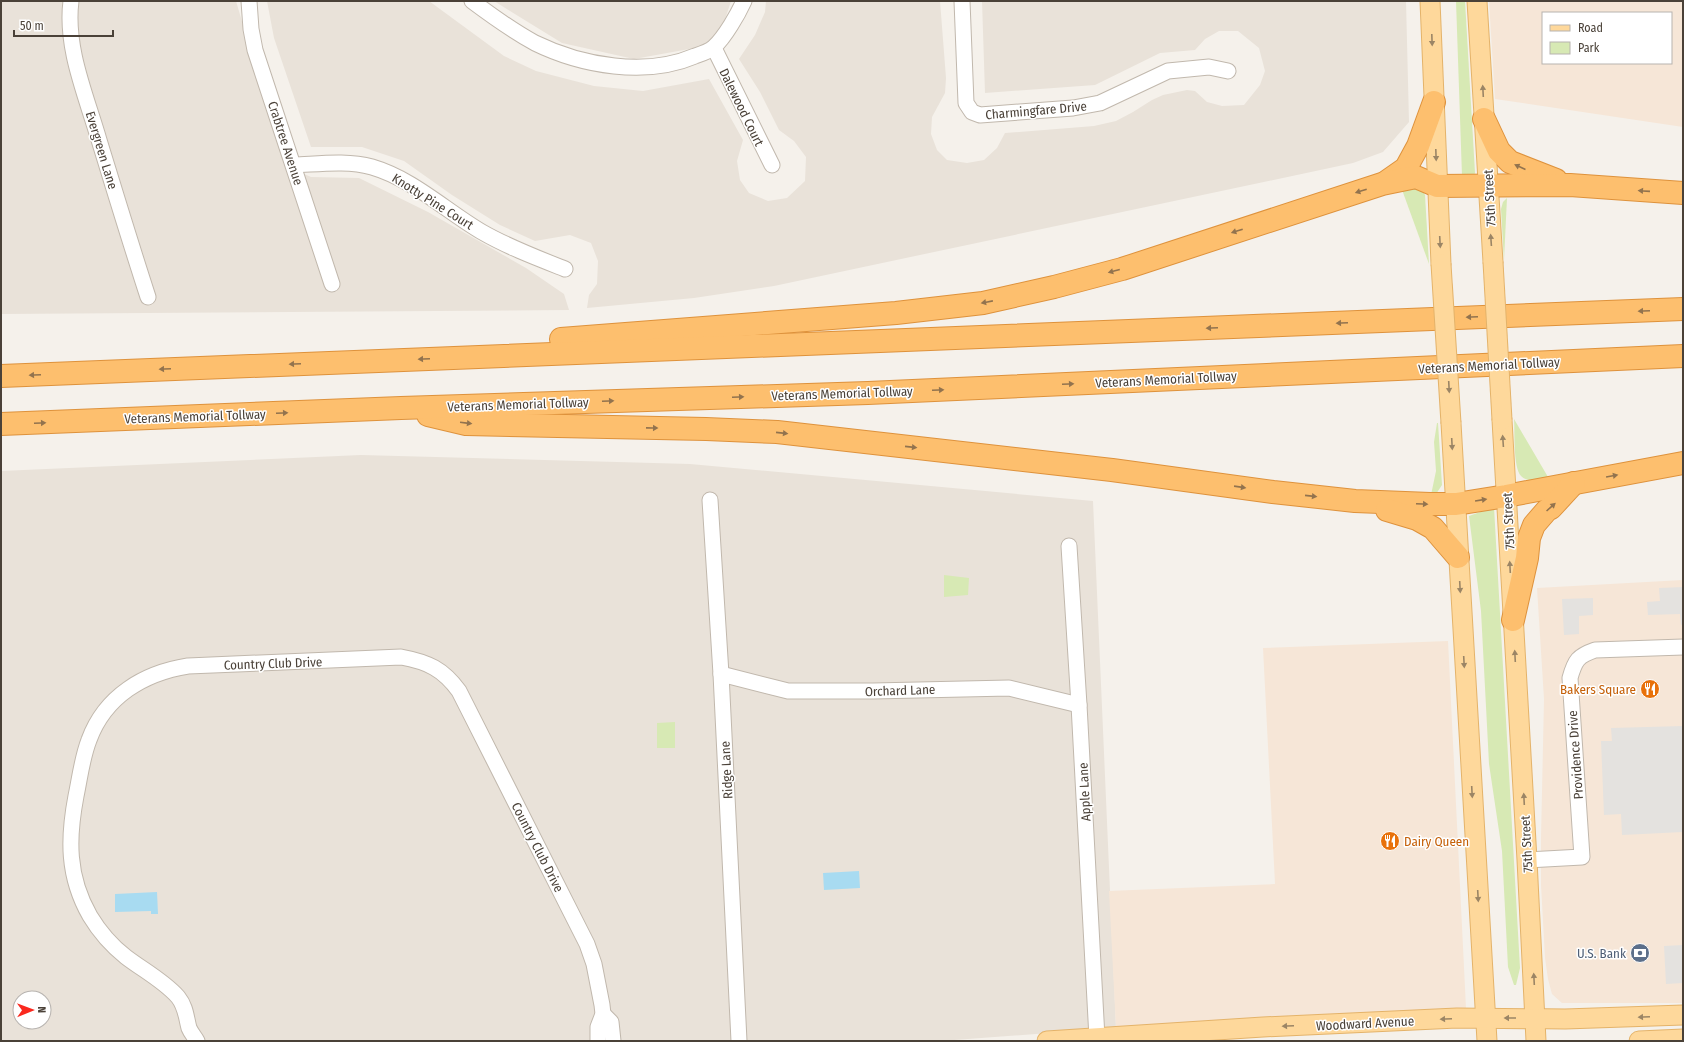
<svg xmlns="http://www.w3.org/2000/svg" width="1684" height="1042" font-family="'Fira Sans Condensed',sans-serif">
	<style>
		.residential { fill: #e9e2d9; fill-rule: evenodd }
		.commercial { fill: #f6e6d7; fill-rule: evenodd }
		.green { fill: #d7e9b4 }
		.parking { fill: #e4e2df }
		.water { fill: #a8dbf1 }
		.lines { fill: none; stroke-linecap: round; stroke-linejoin: round }
		.minor-casing { stroke: #c1b8ad; stroke-width: 17 }
		.major-casing { stroke: #e4b36a; stroke-width: 21 }
		.highway-casing { stroke: #de923c; stroke-width: 24 }
		.minor { stroke: #fff; stroke-width: 15 }
		.major { stroke: #fed89b; stroke-width: 19 }
		.highway { stroke: #fdbf6e; stroke-width: 22 }
		.major-bridge-casing { stroke: #e4b36a; stroke-width: 21; stroke-linecap: butt }
		.major-bridge { stroke: #fed89b; stroke-width: 19 }
		.oneway { fill: #9b8565 }
		.oneway2 { fill: #92734e }
		.labels { text-anchor: middle; stroke-width: 3; stroke-linejoin: round; paint-order: stroke }
		.street-label { font-size: 13px; fill: #4a4138; stroke: #fff }
		.food-label { font-size: 13px; fill: #c56008; stroke: #fff; text-anchor: end }
		.service-label { font-size: 13px; fill: #4e5e75; stroke: #fff; text-anchor: end }
	</style>
	<rect width="100%" height="100%" fill="#f5f1eb"/>
	<g class="residential">
		<path d="M1 1H236L284 165 311 177 359 178 428 212 526 268 564 294 569 310 1 314Z"/>
		<path d="M267 1H429L504 56 536 71 594 86 643 91 709 79 743 140 737 161 740 180 749 193 768 201 787 198 805 181 806 157 794 141 779 130 760 92 739 59 755 35 765 12 766 1H940L946 78 945 93 932 117 931 134 937 150 947 160 967 163 984 160 997 148 1005 133 1094 126 1116 121 1133 112 1152 100 1163 95 1187 90 1195 91 1207 102 1222 106 1244 105 1260 85 1265 71 1259 48 1238 31H1219L1205 39 1195 50 1160 53 1095 85 985 93 982 1H1406L1409 122 1383 152 1353 163 774 286 694 298 587 308 589 295 597 284 598 261 591 243 570 235 535 241 500 225 452 195 404 161 362 147H311L274 38Z"/>
		<path d="M494 1H731L717 44 634 59 562 43Z"/>
		<path d="M361 455 690 464 1093 501 1116 1028 941 1041H1V471ZM20 998H44V1022H20Z"/>
	</g>
	<g class="commercial">
		<path d="M1489 1H1683V127L1495 99ZM1543 13H1671V63H1543Z"/>
		<path d="M1683 580V1003H1562L1552 994 1548 979 1545 958 1541 885V838L1544 699 1537 588Z"/>
		<path d="M1448 641 1466 1008 1116 1028 1109 891 1275 884 1263 648Z"/>
	</g>
	<g class="green">
		<path d="M1456 1H1465L1475 173 1474 175 1462 176Z"/>
		<path d="M1401 187 1421 188 1425 195 1429 264Z"/>
		<path d="M1507 198 1504 260 1501 209 1503 202Z"/>
		<path d="M1514 419 1548 477C1544 479 1540 480 1536 480 1531 481 1525 480 1521 476 1513 467 1515 432 1514 419Z"/>
		<path d="M1437 423H1438L1442 485 1436 494 1431 495 1436 471 1434 442Z"/>
		<path d="M1494 507 1520 968 1516 985H1514L1508 967 1502 851 1489 764 1481 611 1469 516Z"/>
		<path d="M944 575 969 578 968 595 944 597Z"/>
		<path d="M675 722V748H657V723Z"/>
	</g>
	<g class="parking">
		<path d="M1683 587V624L1681 625 1680 614 1648 615 1647 602 1660 601 1659 588Z"/>
		<path d="M1593 598V615L1579 616V634L1564 635 1562 599Z"/>
		<path d="M1683 726V832L1622 835 1621 814 1604 815 1601 741H1612L1611 728Z"/>
		<path d="M1683 945V983L1666 984 1664 946Z"/>
	</g>
	<g class="water">
		<path d="M859 871 860 888 824 890 823 873Z"/>
		<path d="M157 892 158 914H151V911L115 912V894Z"/>
	</g>
	<g class="lines">
		<g class="minor-casing">
			<g id="minor">
				<path d="M71 1C65 48 86 95 99 140 115 192 131 245 148 297"/>
				<path d="M249 1 251 29 255 50 332 284"/>
				<path d="M472 1C492 16 513 31 535 43 582 66 646 77 695 56 701 54 710 51 714 47 725 37 738 14 744 1"/>
				<path d="M962 1 966 103 972 112 980 115 1073 108 1100 103 1168 71 1209 67 1228 71"/>
				<path d="M714 48 772 165"/>
				<path d="M294 165C319 164 347 160 372 167 413 179 446 211 482 232 508 247 537 258 565 269"/>
				<path d="M710 500 721 674 739 1041"/>
				<path d="M1069 546 1079 705 1097 1038"/>
				<path d="M721 674 788 691H873L1009 688 1079 705"/>
				<path d="M1527 860 1582 857 1570 678C1575 660 1578 656 1595 650L1683 647"/>
				<path d="M603 1014 611 1022 613 1041"/>
				<path d="M197 1041C195 1037 191 1033 189 1028 186 1017 186 1007 178 997 164 981 143 970 126 957 112 946 99 931 90 916 67 876 68 838 76 796 80 777 82 758 89 740 105 696 144 673 188 666L401 657C428 662 443 669 459 691L587 944 594 964 602 1005 603 1014 598 1027V1041"/>
			</g>
		</g>
		<g class="major-casing">
			<g id="major">
				<path d="M1430 1 1441 264"/>
				<path d="M1477 1 1493 262"/>
				<path d="M1502 420 1527 860 1536 1041"/>
				<path d="M1451 423 1487 1041"/>
				<path d="M1047 1041 1263 1027 1457 1018 1565 1019 1683 1015"/>
				<path d="M1639 1041 1683 1039"/>
			</g>
		</g>
		<g class="highway-casing">
			<g id="highway">
				<path d="M1484 119 1499 151 1510 162 1556 180"/>
				<path d="M1386 182 1406 168 1418 146 1434 102"/>
				<path d="M561 339 896 313 983 303 1054 287 1122 269 1382 184 1416 177 1437 186 1570 185 1683 193"/>
				<path d="M1 376 1683 309"/>
				<path d="M428 415 466 424 706 429 777 432 1112 470 1273 492 1355 501 1430 504H1456L1506 496 1683 463"/>
				<path d="M1 424 401 408 868 393 1683 356"/>
				<path d="M1387 510 1417 519 1433 528 1458 557"/>
				<path d="M1513 620 1527 558 1529 538 1534 525 1547 510 1551 508 1574 483"/>
			</g>
		</g>
		<use href="#minor" class="minor"/>
		<use href="#major" class="major"/>
		<use href="#highway" class="highway"/>
		<g class="major-bridge-casing">
			<g id="major-bridge">
				<path d="M1493 262 1502 420"/>
				<path d="M1441 264 1451 423"/>
			</g>
		</g>
		<use href="#major-bridge" class="major-bridge"/>
	</g>
	<defs><path id="oneway-solid" d="M-6-.8H1V-3.2L6.5 0L1 3.2V.8H-6Z"/></defs>
	<g class="oneway">
		<use href="#oneway-solid" transform="translate(1432 40) rotate(88)"/>
		<use href="#oneway-solid" transform="translate(1483 91) rotate(-93)"/>
		<use href="#oneway-solid" transform="translate(1436 155) rotate(88)"/>
		<use href="#oneway-solid" transform="translate(1491 240) rotate(-94)"/>
		<use href="#oneway-solid" transform="translate(1440 242) rotate(87)"/>
		<use href="#oneway-solid" transform="translate(1449 387) rotate(87)"/>
		<use href="#oneway-solid" transform="translate(1503 441) rotate(-94)"/>
		<use href="#oneway-solid" transform="translate(1452 444) rotate(87)"/>
		<use href="#oneway-solid" transform="translate(1510 567) rotate(-93)"/>
		<use href="#oneway-solid" transform="translate(1460 587) rotate(87)"/>
		<use href="#oneway-solid" transform="translate(1515 656) rotate(-93)"/>
		<use href="#oneway-solid" transform="translate(1464 662) rotate(87)"/>
		<use href="#oneway-solid" transform="translate(1472 792) rotate(87)"/>
		<use href="#oneway-solid" transform="translate(1524 799) rotate(-93)"/>
		<use href="#oneway-solid" transform="translate(1478 896) rotate(87)"/>
		<use href="#oneway-solid" transform="translate(1534 979) rotate(-93)"/>
		<use href="#oneway-solid" transform="translate(1644 1017) rotate(178)"/>
		<use href="#oneway-solid" transform="translate(1510 1018) rotate(180)"/>
		<use href="#oneway-solid" transform="translate(1446 1019) rotate(177)"/>
		<use href="#oneway-solid" transform="translate(1288 1026) rotate(177)"/>
	</g>
	<g class="oneway2">
		<use href="#oneway-solid" transform="translate(1520 167) rotate(-156)"/>
		<use href="#oneway-solid" transform="translate(1361 191) rotate(162)"/>
		<use href="#oneway-solid" transform="translate(1644 191) rotate(-176)"/>
		<use href="#oneway-solid" transform="translate(1237 231) rotate(162)"/>
		<use href="#oneway-solid" transform="translate(1114 271) rotate(165)"/>
		<use href="#oneway-solid" transform="translate(987 302) rotate(169)"/>
		<use href="#oneway-solid" transform="translate(1644 311) rotate(178)"/>
		<use href="#oneway-solid" transform="translate(1472 317) rotate(178)"/>
		<use href="#oneway-solid" transform="translate(1342 323) rotate(178)"/>
		<use href="#oneway-solid" transform="translate(1212 328) rotate(178)"/>
		<use href="#oneway-solid" transform="translate(424 359) rotate(178)"/>
		<use href="#oneway-solid" transform="translate(295 364) rotate(178)"/>
		<use href="#oneway-solid" transform="translate(165 369) rotate(178)"/>
		<use href="#oneway-solid" transform="translate(35 375) rotate(177)"/>
		<use href="#oneway-solid" transform="translate(1068 384) rotate(-3)"/>
		<use href="#oneway-solid" transform="translate(938 390) rotate(-3)"/>
		<use href="#oneway-solid" transform="translate(738 397) rotate(-2)"/>
		<use href="#oneway-solid" transform="translate(608 401) rotate(-2)"/>
		<use href="#oneway-solid" transform="translate(282 413) rotate(-2)"/>
		<use href="#oneway-solid" transform="translate(40 423) rotate(-2)"/>
		<use href="#oneway-solid" transform="translate(466 423) rotate(7)"/>
		<use href="#oneway-solid" transform="translate(652 428) rotate(1)"/>
		<use href="#oneway-solid" transform="translate(782 433) rotate(6)"/>
		<use href="#oneway-solid" transform="translate(911 447) rotate(6)"/>
		<use href="#oneway-solid" transform="translate(1612 476) rotate(-10)"/>
		<use href="#oneway-solid" transform="translate(1240 487) rotate(8)"/>
		<use href="#oneway-solid" transform="translate(1311 496) rotate(6)"/>
		<use href="#oneway-solid" transform="translate(1481 500) rotate(-9)"/>
		<use href="#oneway-solid" transform="translate(1422 504) rotate(3)"/>
		<use href="#oneway-solid" transform="translate(1551 507) rotate(-42)"/>
	</g>
	<defs>
		<g id="restaurant-disc" transform="scale(1)"><circle r="9.5" fill="#e8710a" stroke="#fff"/><path d="M-5-6h1v4h1v-4h1v4h1v-4h1v5L-1.5 .5V6h-2V.5L-5-1ZM5-6V6H3V1.5H1.5Q1.5-4 5-6Z" fill="#fff"/></g>
		<g id="bank-disc" transform="scale(1)"><circle r="9.5" fill="#5c6f8a" stroke="#fff"/><path d="M-6-4H6V4H-6ZM0-2.3a2.3 2.3 0 1 0 0 4.6a2.3 2.3 0 1 0 0-4.6Z" fill="#fff"/></g>
	</defs>
	<g fill-rule="evenodd">
		<use href="#restaurant-disc" x="1650" y="689"/>
		<use href="#restaurant-disc" x="1390" y="841"/>
		<use href="#bank-disc" x="1640" y="953"/>
	</g>
	<g class="labels">
		<g class="street-label">
			<text transform="translate(742 107) rotate(64)" y="5">Dalewood Court</text>
			<text transform="translate(1036 110) rotate(-5)" y="5">Charmingfare Drive</text>
			<text transform="translate(286 143) rotate(72)" y="5">Crabtree Avenue</text>
			<text transform="translate(102 150) rotate(73)" y="5">Evergreen Lane</text>
			<text transform="translate(1489 198) rotate(-93)" y="5">75th Street</text>
			<text transform="translate(433 201) rotate(32)" y="5">Knotty Pine Court</text>
			<text transform="translate(1489 365) rotate(-3)" y="5">Veterans Memorial Tollway</text>
			<text transform="translate(1166 379) rotate(-3)" y="5">Veterans Memorial Tollway</text>
			<text transform="translate(842 393) rotate(-2)" y="5">Veterans Memorial Tollway</text>
			<text transform="translate(518 404) rotate(-2)" y="5">Veterans Memorial Tollway</text>
			<text transform="translate(195 416) rotate(-2)" y="5">Veterans Memorial Tollway</text>
			<text transform="translate(1508 521) rotate(-93)" y="5">75th Street</text>
			<text transform="translate(273 663) rotate(-2)" y="5">Country Club Drive</text>
			<text transform="translate(900 690) rotate(-2)" y="5">Orchard Lane</text>
			<text transform="translate(1575 755) rotate(-94)" y="5">Providence Drive</text>
			<text transform="translate(726 770) rotate(-93)" y="5">Ridge Lane</text>
			<text transform="translate(1084 792) rotate(-93)" y="5">Apple Lane</text>
			<text transform="translate(1526 844) rotate(-93)" y="5">75th Street</text>
			<text transform="translate(538 847) rotate(63)" y="5">Country Club Drive</text>
			<text transform="translate(1365 1023) rotate(-3)" y="5">Woodward Avenue</text>
		</g>
		<g class="food-label">
			<text x="1636" y="694">Bakers Square</text>
			<text x="1404" y="846" text-anchor="start">Dairy Queen</text>
		</g>
		<g class="service-label">
			<text x="1626" y="958">U.S. Bank</text>
		</g>
	</g>
	<rect width="1684" height="1042" fill="none" stroke="#4a4138" stroke-width="4"/>
	<rect x="1542" y="12" width="130" height="52" fill="#ffffff" stroke="#b7b3af"/>
	<rect x="1550" y="25" width="20" height="6" fill="#fed89b" stroke="#b7b3af"/>
	<text x="1578" y="32" font-size="12" fill="#4a4138">Road</text>
	<rect x="1550" y="42" width="20" height="12" fill="#d7e9b4" stroke="#b7b3af"/>
	<text x="1578" y="52" font-size="12" fill="#4a4138">Park</text>
	<g transform="translate(32 1010) rotate(89)"><circle r="19" fill="#ffffff" stroke="#b7b3af"/>
	<path d="M0-3L7 15L0 10L-7 15Z" fill="#fa281e"/>
	<text y="-6" font-size="11" font-weight="bold" text-anchor="middle" fill="#4a4138">N</text>
	</g>
	<path d="M14 30v6h99v-6" fill="none" stroke="#4a4138" stroke-width="2"/>
	<text x="20" y="30" font-size="12" fill="#4a4138" stroke="#ffffff" stroke-width="3" paint-order="stroke">50 m</text>
</svg>
